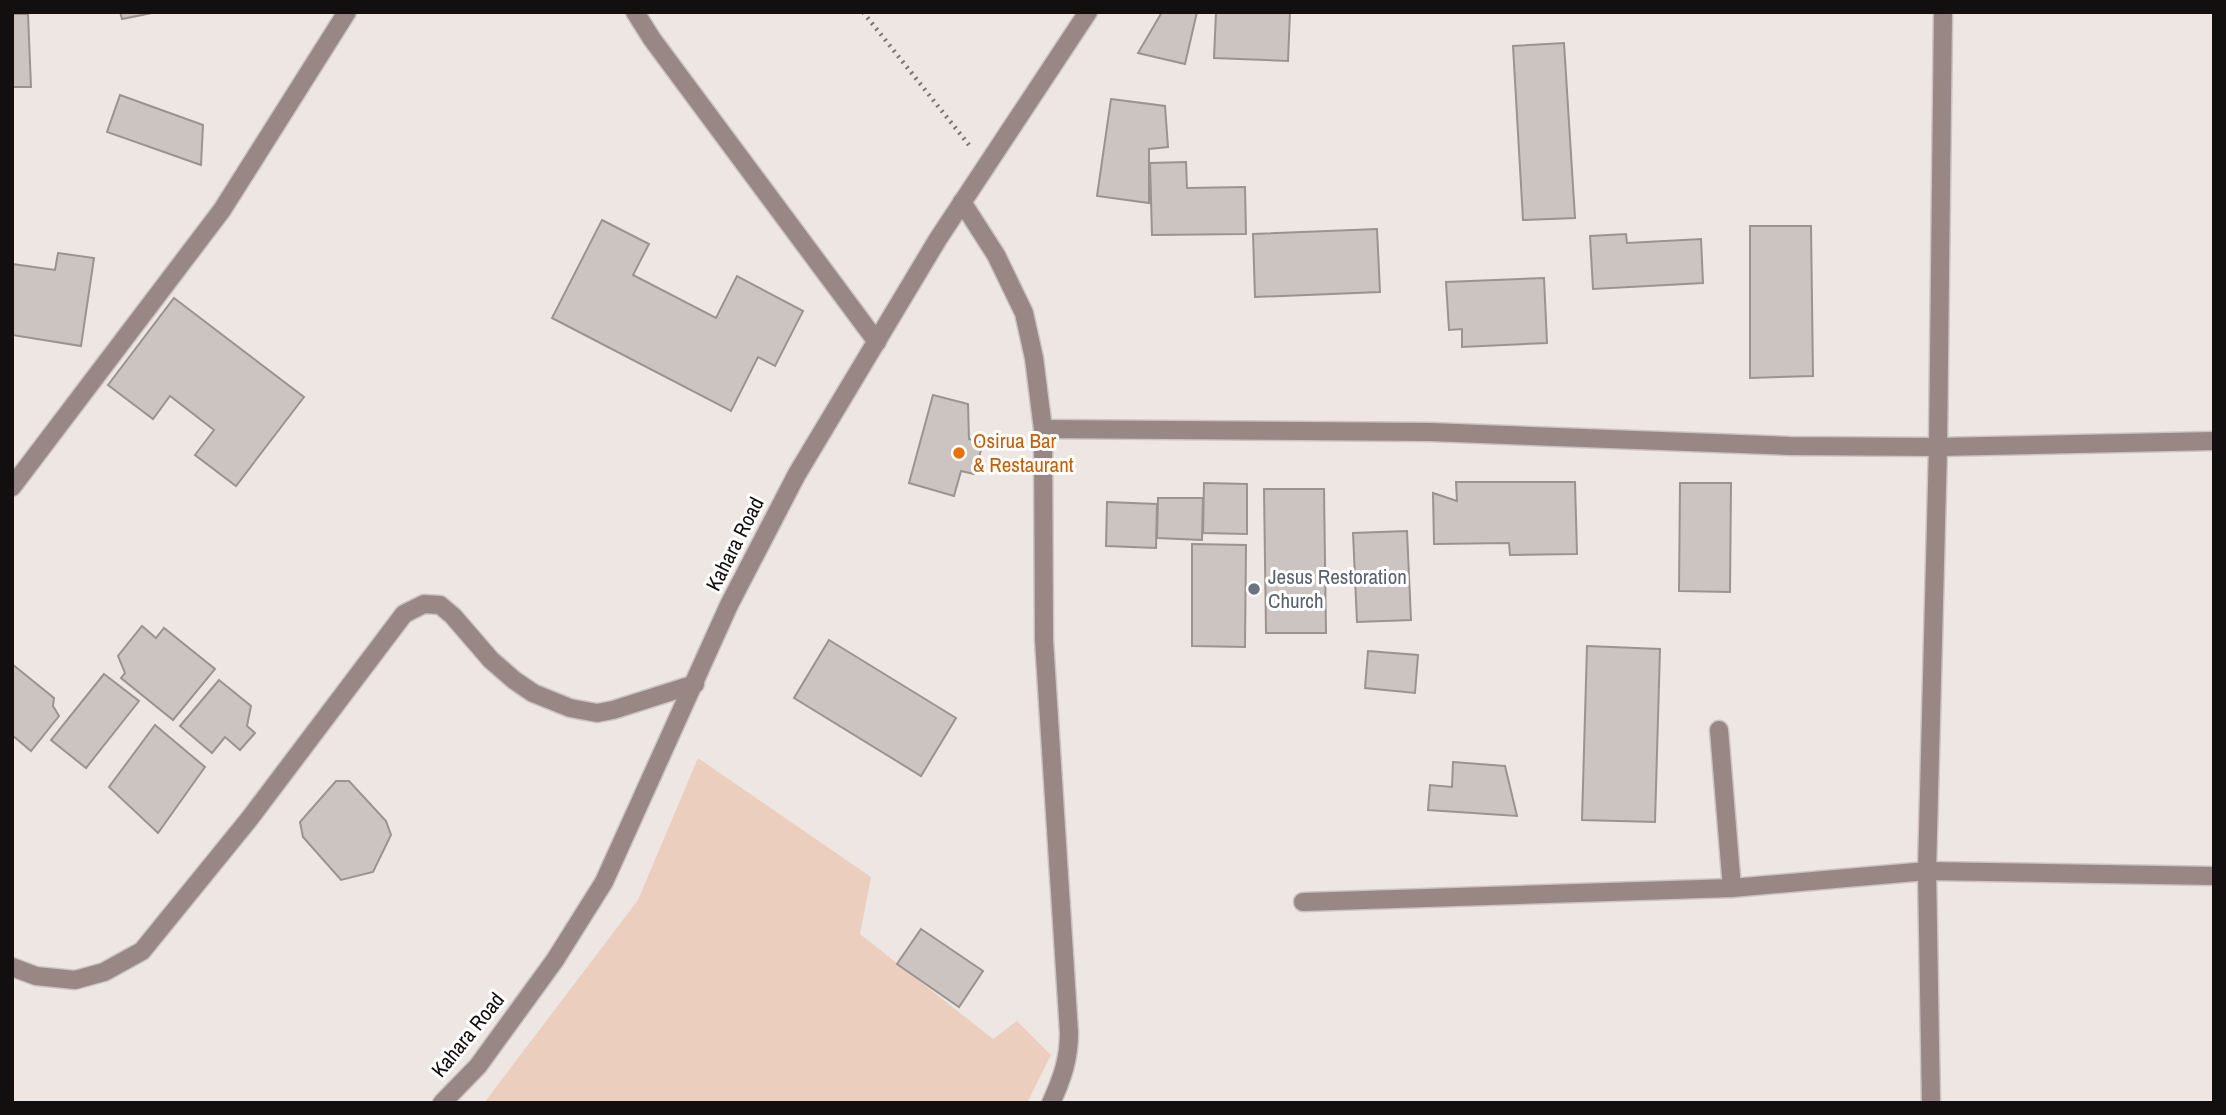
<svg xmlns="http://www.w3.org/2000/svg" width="2226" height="1115" font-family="'Archivo Narrow',sans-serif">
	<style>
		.green { fill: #ebcebd }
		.building { fill: #cbc4c0; stroke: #9a938f; stroke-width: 2 }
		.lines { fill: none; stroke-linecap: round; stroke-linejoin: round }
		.service-casing { stroke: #cbc4c0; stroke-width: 21 }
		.minor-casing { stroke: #cbc4c0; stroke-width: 21 }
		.tertiary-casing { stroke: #cbc4c0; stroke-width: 21 }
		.path { stroke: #7b7674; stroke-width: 4.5; stroke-dasharray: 2 5; stroke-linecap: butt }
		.service { stroke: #988785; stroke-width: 18 }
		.minor { stroke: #988785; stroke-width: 18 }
		.tertiary { stroke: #988785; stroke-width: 18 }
		.food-dot { fill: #e8710a; stroke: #fff; stroke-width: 2.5 }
		.worship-dot { fill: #6b7280; stroke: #fff; stroke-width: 2.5 }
		.labels { text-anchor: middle; stroke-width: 6; stroke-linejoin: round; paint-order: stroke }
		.food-label { font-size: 21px; fill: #c56008; stroke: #fff; text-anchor: start }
		.street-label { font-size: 21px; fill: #120f0e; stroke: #fff }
		.worship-label { font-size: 21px; fill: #5b616d; stroke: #fff; text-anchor: start }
	</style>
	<rect width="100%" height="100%" fill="#eee6e2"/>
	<path class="green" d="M698 758 871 877 860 934 993 1039 1017 1021 1051 1055 1027 1103H484L638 900Z"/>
	<g class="building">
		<path d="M120 12H157L122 19Z"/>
		<path d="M1162 12H1197L1185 64 1138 53Z"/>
		<path d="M1216 12H1290L1288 61 1214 58Z"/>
		<path d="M12 14H28L31 87H12Z"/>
		<path d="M1564 43 1575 218 1523 220 1513 46Z"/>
		<path d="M120 95 203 125 201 165 107 132Z"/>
		<path d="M1111 99 1165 106 1168 147 1149 149V203L1097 196Z"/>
		<path d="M1186 162 1187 188 1245 187 1246 234 1152 235 1150 163Z"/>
		<path d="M602 220 649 244 633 275 716 318 737 276 803 311 775 366 758 357 731 411 552 318Z"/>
		<path d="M1750 226H1811L1813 376 1750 378Z"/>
		<path d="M1377 229 1380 292 1255 297 1253 234Z"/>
		<path d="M1626 234 1627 243 1701 239 1703 283 1593 289 1590 236Z"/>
		<path d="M58 253 94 258 81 346 12 335V264L55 270Z"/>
		<path d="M1544 278 1547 343 1462 347V329L1449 330 1446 282Z"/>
		<path d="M174 298 304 397 236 486 195 455 214 430 170 396 153 419 108 385Z"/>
		<path d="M933 395 968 404 969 439 983 443 974 474 961 471 954 496 909 483Z"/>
		<path d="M1456 482H1575L1577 554 1510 555 1509 543 1434 544 1433 493 1457 501Z"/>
		<path d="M1204 483 1247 484V534L1203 533Z"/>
		<path d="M1680 483H1731L1730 592 1679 591Z"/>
		<path d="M1264 489H1324L1326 633H1266Z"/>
		<path d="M1158 498H1203L1202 540 1157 538Z"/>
		<path d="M1107 502 1157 504 1156 548 1106 546Z"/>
		<path d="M1407 531 1411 620 1357 622 1353 533Z"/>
		<path d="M1192 544 1246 545 1245 647 1192 646Z"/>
		<path d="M142 626 156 638 164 628 215 669 173 720 121 678 125 673 118 656Z"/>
		<path d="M829 640 956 718 921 776 794 698Z"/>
		<path d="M1587 646 1660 649 1655 822 1582 820Z"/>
		<path d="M1368 651 1418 655 1415 693 1365 688Z"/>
		<path d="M12 664 54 698 53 706 59 716 31 751 12 735Z"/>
		<path d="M104 674 139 701 86 768 51 740Z"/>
		<path d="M219 680 251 706 247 726 255 733 240 750 225 737 212 753 180 726Z"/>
		<path d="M155 725 205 767 158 833 109 787Z"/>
		<path d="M1453 762 1505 766 1517 816 1428 810 1430 785 1452 787Z"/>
		<path d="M336 781H349L386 821 391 835 373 872 341 880 303 837 300 822Z"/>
		<path d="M921 929 983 971 959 1007 897 964Z"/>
	</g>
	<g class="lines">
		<g class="service-casing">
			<g id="service">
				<path d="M1719 730 1732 888"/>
				<path d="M1303 902 1732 888 1927 871"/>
			</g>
		</g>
		<g class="minor-casing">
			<g id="minor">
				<path d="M635 12 652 39 877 342"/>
				<path d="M962 202 996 255 1024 313 1034 358 1043 429 1044 640 1069 1033C1069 1059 1062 1079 1051 1103"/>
				<path d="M1043 429 1430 432 1790 446 1938 447 2214 441"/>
				<path d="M12 487 222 210 347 12"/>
				<path d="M1927 871 2214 876"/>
				<path d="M12 967 36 976 75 980 104 972 142 951 250 818 404 614 424 604 440 605 453 616 491 660 514 680 533 693 570 708 597 713 613 710 695 684"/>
				<path d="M1931 1103 1927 871 1938 447 1943 12"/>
			</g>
		</g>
		<g class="tertiary-casing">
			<path id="tertiary" d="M442 1103 478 1066 555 960 604 882 729 605 797 474 938 239 1088 12"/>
		</g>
		<path class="path" d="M863 12 969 145"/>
		<use href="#service" class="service"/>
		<use href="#minor" class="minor"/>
		<use href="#tertiary" class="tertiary"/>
	</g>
	<circle class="food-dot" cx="959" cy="453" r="7"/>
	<circle class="worship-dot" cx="1254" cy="589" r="7"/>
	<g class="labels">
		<g class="food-label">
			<text x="973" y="448">Osirua Bar<tspan x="973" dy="24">&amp; Restaurant</tspan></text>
		</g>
		<g class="street-label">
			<text transform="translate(735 544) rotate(-63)" y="7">Kahara Road</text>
			<text transform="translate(468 1035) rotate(-51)" y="7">Kahara Road</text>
		</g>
		<g class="worship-label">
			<text x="1268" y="584">Jesus Restoration<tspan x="1268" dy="24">Church</tspan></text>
		</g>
	</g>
	<rect width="2226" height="1115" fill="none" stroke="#120f0e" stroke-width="28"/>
</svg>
